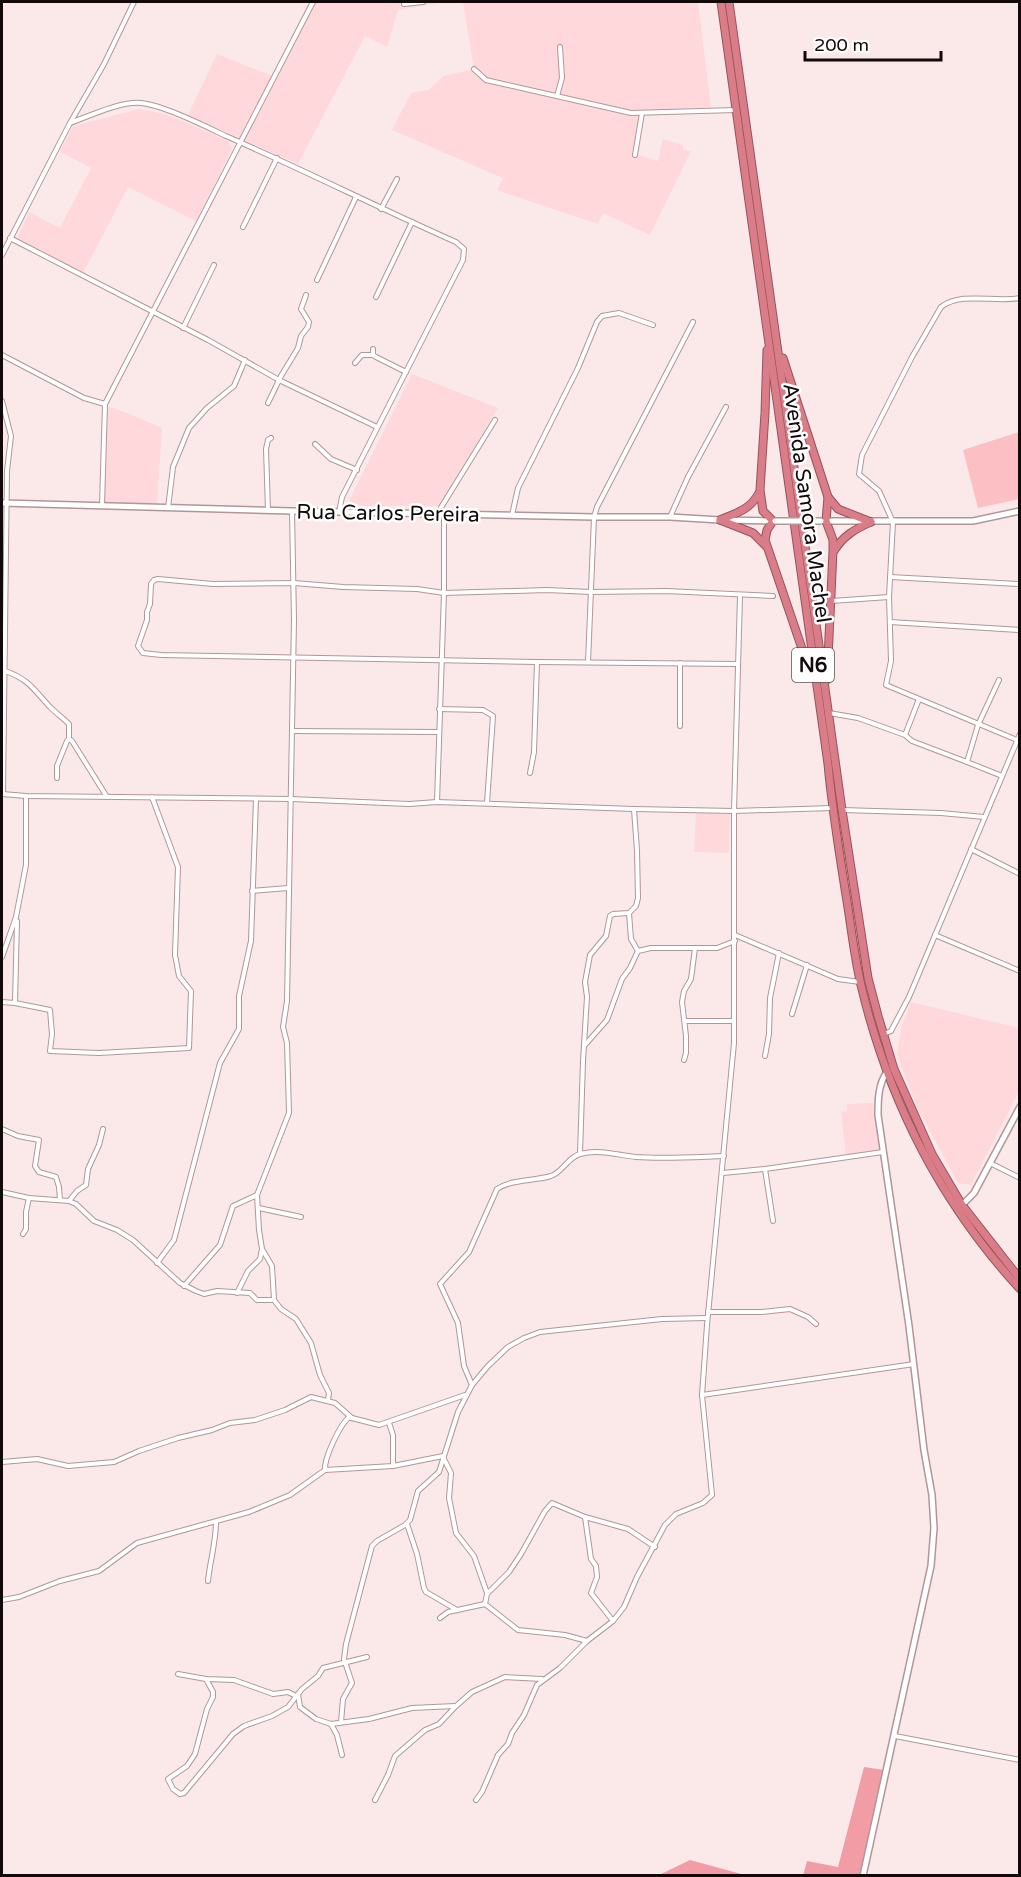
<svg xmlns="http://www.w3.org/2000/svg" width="1021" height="1877" font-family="'Varela Round',sans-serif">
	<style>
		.built { fill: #fed8db }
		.green { fill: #fcbfc4 }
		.forest { fill: #f29da6 }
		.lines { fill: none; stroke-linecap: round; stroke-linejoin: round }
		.street-casing { stroke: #b19698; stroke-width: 6 }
		.secondary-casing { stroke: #b19698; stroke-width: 8 }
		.highway-casing { stroke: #94545c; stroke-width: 9 }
		.street { stroke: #fff; stroke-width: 4 }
		.secondary { stroke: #fff; stroke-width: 5 }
		.highway { stroke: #da7d88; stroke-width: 7 }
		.secondary-bridge-casing { stroke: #b19698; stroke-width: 8; stroke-linecap: butt }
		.secondary-bridge { stroke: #fff; stroke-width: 5 }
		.labels { text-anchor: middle; stroke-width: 5; stroke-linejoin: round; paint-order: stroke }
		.shield { fill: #fff; stroke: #595354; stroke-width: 1.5 }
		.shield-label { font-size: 20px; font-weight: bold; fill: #12090a }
		.street-label { font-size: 21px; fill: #12090a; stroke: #fff }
	</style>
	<rect width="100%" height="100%" fill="#fbe9ea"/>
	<g class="built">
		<path d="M309 2H444L398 10 387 47 365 36 298 164 188 115 217 54 272 76Z"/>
		<path d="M463 2H698L711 107 641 111 633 153 658 161 663 139 683 145V150L691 151 650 235 603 213 598 224 497 190 503 178 392 130 411 93 429 90 443 76 474 69Z"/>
		<path d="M139 109 165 114 185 122 228 141 232 149 196 221 128 187 81 277 16 241 29 212 60 228 91 168 60 152 73 126Z"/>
		<path d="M412 374 498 408 439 506H351L348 503Z"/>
		<path d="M107 407 115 408 162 428 157 506 104 504Z"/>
		<path d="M696 812 730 813 729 853 694 852Z"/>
		<path d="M911 1002 1019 1028V1091L971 1185 958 1183 918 1109 897 1055 902 1025Z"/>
		<path d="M874 1103 879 1151 846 1154 841 1112 847 1111V1104Z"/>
	</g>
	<path class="green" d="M1019 432V499L978 508 963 450Z"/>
	<g class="forest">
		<path d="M864 1767 884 1770 862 1875 803 1876 807 1861 838 1867Z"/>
		<path d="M690 1860 745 1875H659Z"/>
	</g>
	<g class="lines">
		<g class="street-casing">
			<g id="street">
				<path d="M404 4 423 2"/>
				<path d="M474 69 486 80 631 113 736 110"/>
				<path d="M557 96 562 78 560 47"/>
				<path d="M70 123C89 116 121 101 141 103 163 105 205 126 226 136 304 170 379 208 456 242L464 249 463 260 342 497 339 512"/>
				<path d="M635 155 642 113"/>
				<path d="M381 209 397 179"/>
				<path d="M243 227 277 158"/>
				<path d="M10 238 208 340 279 380 377 427"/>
				<path d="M2 255 70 123 104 64 134 2"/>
				<path d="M317 280 356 197"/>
				<path d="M376 297 412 222"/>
				<path d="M183 328 214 265"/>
				<path d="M373 349V355L376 357 406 372"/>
				<path d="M2 355 84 398 105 404"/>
				<path d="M355 363 362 355H373"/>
				<path d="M2 401 11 436 7 471 3 794"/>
				<path d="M268 403 281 376 298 348 301 336 308 327 309 322 301 309 306 295"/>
				<path d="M315 444 331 459 357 470"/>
				<path d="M102 505 105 404 313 2"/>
				<path d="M168 508 173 467 189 428 207 408 234 386 245 360"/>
				<path d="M268 510 266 449 268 440 271 438"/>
				<path d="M292 511 294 620 287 1001 283 1027 287 1043 289 1113 257 1195 259 1230 262 1249 272 1266 274 1300 281 1309 296 1319 311 1343 320 1375 329 1393 328 1400"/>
				<path d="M437 514 495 420"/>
				<path d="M512 515 518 488 578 368 597 322 602 316 619 313 653 325"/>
				<path d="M670 517 688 477 726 407"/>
				<path d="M890 577 1020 584"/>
				<path d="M831 601 889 597"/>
				<path d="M890 622 1020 630"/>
				<path d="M588 662 594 517 597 507 693 322"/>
				<path d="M680 663V726"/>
				<path d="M737 664 537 662 161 655 143 653 138 646 147 620V612L150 604 151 584 154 580 158 579 213 584 294 583 343 587 417 589 444 593 547 590 591 592 666 591 773 596"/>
				<path d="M5 671C29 679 34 690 50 707 56 713 63 718 69 724V739"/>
				<path d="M999 680 978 725 967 762 1002 776"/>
				<path d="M439 709 483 710 493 716 487 803"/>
				<path d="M829 713 858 718 905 735 919 699"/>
				<path d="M293 731 439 732"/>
				<path d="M905 735 912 741 967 762"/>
				<path d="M1017 740 886 685 891 661 889 597 893 522 879 491 859 474 862 455 912 357 941 307C962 291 995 303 1020 298"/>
				<path d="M530 773 534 752 537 662"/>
				<path d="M57 778V766L67 741 69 739 72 741 107 797"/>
				<path d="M2 794 26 796 291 799 409 804 437 802 634 809 734 811 832 808"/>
				<path d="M437 802 444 593V514"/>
				<path d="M842 810 941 813 984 817"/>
				<path d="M971 849 1020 874"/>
				<path d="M252 891 288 888"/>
				<path d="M629 913 631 939 638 951"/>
				<path d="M735 935 838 979 860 982"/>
				<path d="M935 935 1020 971"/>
				<path d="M2 957 16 917 26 865V796"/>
				<path d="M2 1002 15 1003 17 921"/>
				<path d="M15 1003 50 1010 52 1034 50 1051 99 1053 189 1048 191 991 179 976 175 955 178 867 152 797"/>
				<path d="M792 1014 807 965"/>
				<path d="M686 1021H734"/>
				<path d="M884 1034 891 1031 909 997 1020 734"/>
				<path d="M584 1046 607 1020 622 979 630 968 638 951 651 948H717L735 941"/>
				<path d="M765 1056 769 1034 770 998 779 953"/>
				<path d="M684 1060 686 1053V1036L682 1002 684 991 691 979 695 948"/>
				<path d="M2 1129 18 1136 39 1140 35 1166 39 1172 56 1177 59 1187 60 1200"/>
				<path d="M580 1154 583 1061 587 997 585 982 590 955 606 936 610 916 613 914 629 913 636 906 638 898 637 851 634 809"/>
				<path d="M990 1163 1020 1178"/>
				<path d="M765 1169 773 1221"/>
				<path d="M723 1173 765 1169 883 1152"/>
				<path d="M2 1192 29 1198 69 1201 76 1204 94 1221 117 1230 133 1240 180 1283 196 1291 204 1294 217 1291 250 1293 257 1300H274"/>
				<path d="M69 1201 77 1191 86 1185 88 1169 99 1145 103 1129"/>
				<path d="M259 1208 301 1217"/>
				<path d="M23 1234 26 1229V1212L29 1198"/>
				<path d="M157 1263 174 1240 220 1063 239 1029V996L251 941 256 799"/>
				<path d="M184 1286 220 1245 233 1206 257 1195"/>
				<path d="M237 1293 248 1271 260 1259 262 1249"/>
				<path d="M708 1312H761L790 1309 808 1317 816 1324"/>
				<path d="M472 1385 464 1366 458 1323 440 1284 469 1252 497 1189C512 1179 534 1181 551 1176 563 1172 568 1157 580 1154 599 1149 618 1155 636 1157 665 1159 695 1157 724 1156"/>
				<path d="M702 1395 914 1364"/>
				<path d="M389 1423 393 1435V1466"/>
				<path d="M443 1457 451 1473 449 1498 456 1533 474 1556 487 1593"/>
				<path d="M2 1462 37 1459 68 1466 114 1462 139 1451 178 1438 212 1430 230 1423 255 1420 285 1410 311 1397 335 1403 352 1418"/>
				<path d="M325 1470C324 1458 339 1427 348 1418H352L379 1425 465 1395"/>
				<path d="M585 1517 591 1559 596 1566 597 1577 591 1593 613 1621"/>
				<path d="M407 1524 417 1554 424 1588 426 1592 457 1610"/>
				<path d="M208 1581C210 1561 216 1542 216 1522"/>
				<path d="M2 1600 19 1597 60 1581 99 1571 137 1543 249 1512 290 1495 325 1470 393 1466 443 1456"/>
				<path d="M485 1604 487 1594 509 1572 521 1554 545 1511 552 1503 585 1517 628 1529 655 1547"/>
				<path d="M440 1618 448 1612 485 1604 518 1630 565 1635 587 1641"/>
				<path d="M178 1674 206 1679 234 1680 273 1694 288 1692 296 1696"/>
				<path d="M206 1679 213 1692V1697L207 1709 195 1754 187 1766 168 1779 173 1789 180 1794 184 1793 233 1734 244 1726 272 1716 288 1707 302 1689 318 1676 323 1668 367 1657"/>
				<path d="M298 1694 300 1707 316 1719 331 1724 369 1719 412 1708 455 1706"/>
				<path d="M341 1722 343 1699 352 1683 344 1659 346 1644 372 1546 377 1541 405 1525 410 1520 418 1491 439 1472 458 1412 472 1385 488 1366 508 1347 524 1338 540 1332 662 1319 707 1318"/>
				<path d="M331 1724 337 1735 342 1755"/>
				<path d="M895 1736 1020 1760"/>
				<path d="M375 1800 388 1775 395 1756 425 1730 439 1724 456 1706 472 1692 505 1677 542 1679"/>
				<path d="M476 1800 482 1792 498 1755 508 1744 512 1733 524 1715 537 1685 560 1668 587 1641 613 1621 624 1607 637 1577 665 1525 676 1514 703 1503 712 1495 702 1395 707 1325 734 1043V811L740 596"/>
			</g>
		</g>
		<g class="secondary-casing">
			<g id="secondary">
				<path d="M2 503 292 511 594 517H670L720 520 773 521"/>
				<path d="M824 521H973L1020 511"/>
				<path d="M962 1205 974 1193 1020 1107"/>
				<path d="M863 1876 931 1566 934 1528 932 1495 924 1450 909 1326 878 1115C878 1101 878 1084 887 1072"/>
			</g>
		</g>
		<g class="highway-casing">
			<g id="highway">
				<path d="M721 2 828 764C832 808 839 851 846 895 851 925 854 955 861 985 888 1099 941 1203 1020 1289"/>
				<path d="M729 2 842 810 868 978 878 1016 894 1069 932 1154 962 1205 1020 1279"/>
				<path d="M767 350 765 413 760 490 763 511 773 521 767 530 765 540 811 675"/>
				<path d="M783 358 828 497 826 521 833 540V551L827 680"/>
				<path d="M828 497 838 509 871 522"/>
				<path d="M720 520 753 533 766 546"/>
				<path d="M720 520C736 513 750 510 759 493"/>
				<path d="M834 551C843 536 855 529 871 522"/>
			</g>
		</g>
		<use href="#street" class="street"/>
		<use href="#secondary" class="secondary"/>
		<use href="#highway" class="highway"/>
		<g class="secondary-bridge-casing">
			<path id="secondary-bridge" d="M775 521H821"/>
		</g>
		<use href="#secondary-bridge" class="secondary-bridge"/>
	</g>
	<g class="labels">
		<rect class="shield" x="792" y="648" width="42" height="34" rx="4.5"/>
		<g class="shield-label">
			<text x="813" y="672">N6</text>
		</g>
		<g class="street-label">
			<text transform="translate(807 503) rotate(82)" y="7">Avenida Samora Machel</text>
			<text transform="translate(388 513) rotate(1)" y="7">Rua Carlos Pereira</text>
		</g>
	</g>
	<rect width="1021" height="1877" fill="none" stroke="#12090a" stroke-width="6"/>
	<path d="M805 51v9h136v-9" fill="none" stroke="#12090a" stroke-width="3"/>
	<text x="814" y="51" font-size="18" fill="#12090a" stroke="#ffffff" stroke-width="4.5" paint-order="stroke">200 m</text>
</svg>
